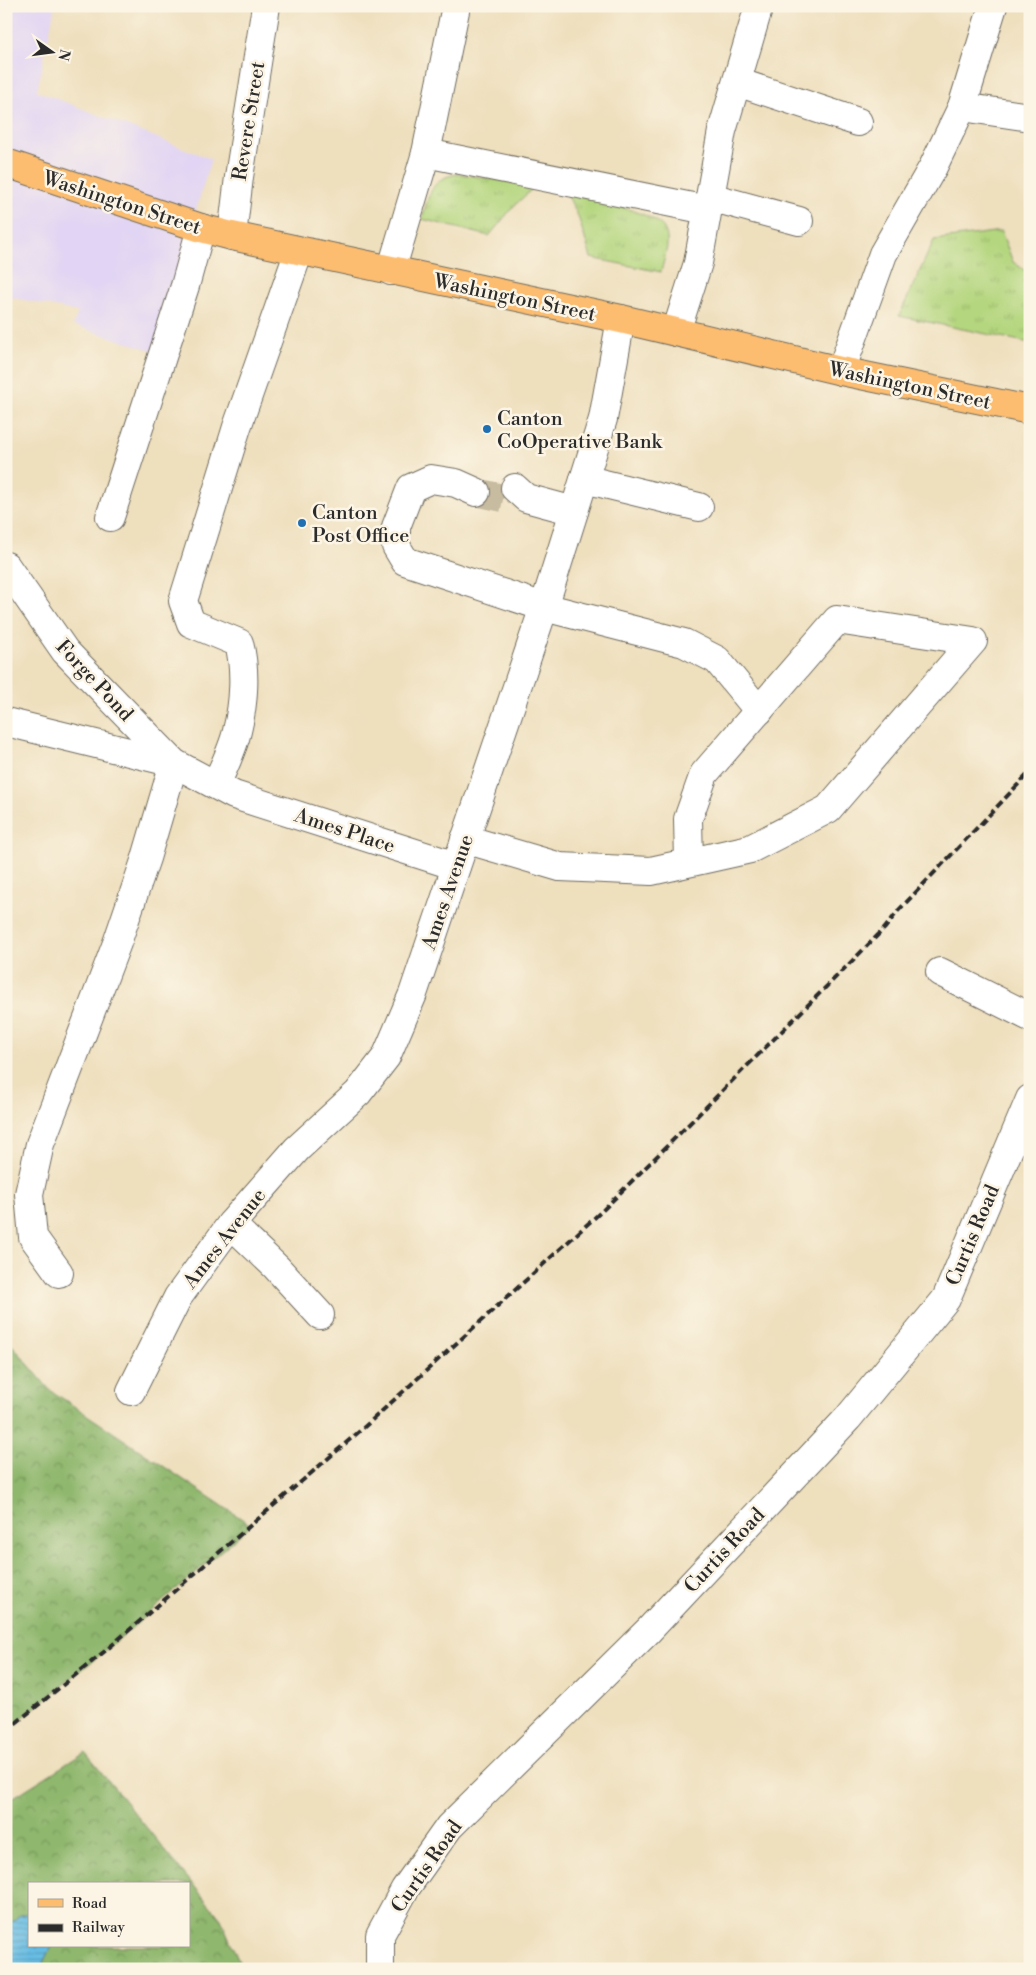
<svg xmlns="http://www.w3.org/2000/svg" width="1036" height="1975" font-family="'Libre Bodoni',serif">
	<style>
		.built { fill: #e1d4f4 }
		.grass { fill: url(#grass-tufts); stroke: #708054 }
		.forest { fill: url(#forest-crowns); stroke: #5d714c }
		.water { fill: url(#water-rules); stroke: #497488 }
		.lines { fill: none; stroke-linecap: round; stroke-linejoin: round }
		.minor-tunnel { stroke: #c7bba0; stroke-width: 28; stroke-dasharray: 28 14; stroke-linecap: butt }
		.minor-casing { stroke: #6f6a5e; stroke-width: 30 }
		.major-casing { stroke: #6f6a5e; stroke-width: 30 }
		.minor { stroke: #fff; stroke-width: 28 }
		.major { stroke: #fcbd6f; stroke-width: 28 }
		.rail { stroke: #2b2b2b; stroke-width: 4; stroke-dasharray: 8 4; stroke-linecap: butt }
		.poi-dot { fill: #1f6fb2; stroke: #fcf5e5; stroke-width: 2 }
		.labels { text-anchor: middle; stroke-width: 5; stroke-linejoin: round; paint-order: stroke }
		.street-label { font-size: 20px; fill: #2b2b2b; stroke: #fcf5e5 }
		.poi-label { font-size: 20px; fill: #2b2b2b; stroke: #fcf5e5; text-anchor: start }
	</style>
	<defs>
		<pattern id="grass-tufts" width="24" height="20" patternUnits="userSpaceOnUse" patternTransform="scale(1.25)"><rect width="24" height="20" fill="#b4d67e"/><path d="M3 7l-1-3M5 7V3M7 7l1-3M15 17l-1-3M17 17v-4M19 17l1-3" fill="none" stroke="#9bb86d"/></pattern>
		<pattern id="forest-crowns" width="20" height="18" patternUnits="userSpaceOnUse" patternTransform="scale(1.25)"><rect width="20" height="18" fill="#8fb76d"/><path d="M2 6a3 3 0 1 1 6 0M12 15a3 3 0 1 1 6 0" fill="none" stroke="#75955a"/></pattern>
		<pattern id="water-rules" width="6" height="5" patternUnits="userSpaceOnUse" patternTransform="scale(1.25)"><rect width="6" height="5" fill="#67bde4"/><path d="M0 2.5h6" fill="none" stroke="#559ab9"/></pattern>
	</defs>
	<rect width="100%" height="100%" fill="#fcf5e5"/>
	<filter id="ink" filterUnits="userSpaceOnUse"><feTurbulence type="fractalNoise" baseFrequency=".02" numOctaves="2"/><feDisplacementMap in="SourceGraphic" scale="10" xChannelSelector="R" yChannelSelector="G"/><feConvolveMatrix kernelMatrix="1 2 1 2 8 2 1 2 1" color-interpolation-filters="sRGB"/></filter>
	<filter id="wash" filterUnits="userSpaceOnUse"><feTurbulence type="fractalNoise" baseFrequency=".0096" numOctaves="4" result="noise"/><feDisplacementMap in="SourceGraphic" scale="20" xChannelSelector="R" yChannelSelector="G"/><feGaussianBlur stdDeviation="1.12" result="paint"/><feColorMatrix in="noise" values="0 0 0 0 0 0 0 0 0 0 0 0 0 0 0 0 0 1.4 0 .05"/><feComposite in="paint" operator="in"/></filter>
	<g filter="url(#wash)">
		<rect width="100%" height="100%" fill="#eedfbd"/>
		<path class="built" d="M6 6H55L37 91 211 159 154 351 73 325 78 312 6 296 12 226 6 223Z"/>
		<g class="grass">
			<path d="M460 174 535 186 513 207 489 236 422 219C429 195 431 176 460 174Z"/>
			<path d="M566 192C587 198 651 211 663 227 672 239 664 259 661 272L591 258 578 216Z"/>
			<path d="M1001 231 1013 262 1030 274V343L899 316 934 240Z"/>
		</g>
		<g class="forest">
			<path d="M6 1338 50 1390 251 1525 105 1651 6 1731Z"/>
			<path d="M85 1752 221 1919 242 1969H40L51 1946H189V1884H29V1913L20 1915 6 1927V1802Z"/>
		</g>
		<path class="water" d="M29 1913V1946H51L40 1969H6V1927L20 1915Z"/>
	</g>
	<g filter="url(#ink)">
		<g class="lines">
			<path class="minor-tunnel" d="M476 492 512 500"/>
			<g class="minor-casing">
				<g id="minor">
					<path d="M737 82 858 122"/>
					<path d="M962 107 1030 117"/>
					<path d="M426 153 707 210"/>
					<path d="M710 197 799 221"/>
					<path d="M232 236 239 177 266 6"/>
					<path d="M391 271 426 153 456 6"/>
					<path d="M676 332 698 263 722 131 759 6"/>
					<path d="M841 371 883 254 933 167 962 107 993 6"/>
					<path d="M584 479 699 507"/>
					<path d="M515 488 526 498 574 511"/>
					<path d="M476 492 456 483 431 479 411 488 396 527V546L405 561 544 607 684 643 717 660 759 711"/>
					<path d="M110 517 185 286 201 228"/>
					<path d="M6 566 65 651 174 763 234 795 456 866"/>
					<path d="M6 722 174 763 146 858 117 943 40 1144 29 1194 33 1237 59 1273"/>
					<path d="M216 785C223 768 233 749 237 731 244 703 246 670 239 643L191 623 183 601 237 427 299 251"/>
					<path d="M465 839 560 867 651 871 750 849 828 809 973 641 837 620 704 774 688 819 689 862"/>
					<path d="M940 972 1030 1017"/>
					<path d="M231 1224 276 1267 320 1315"/>
					<path d="M131 1391 178 1297 231 1224 297 1149 358 1093 386 1057 413 994 544 607 603 419 621 319"/>
					<path d="M380 1969V1935L405 1889 449 1827 648 1631 848 1418 946 1299 1030 1099"/>
				</g>
			</g>
			<g class="major-casing">
				<path id="major" d="M6 163 201 228 232 236 621 319 841 371 1030 410"/>
			</g>
			<use href="#minor" class="minor"/>
			<use href="#major" class="major"/>
			<path class="rail" d="M6 1731 105 1651 361 1430 602 1211 885 928 898 911 1030 772"/>
		</g>
	</g>
	<g class="poi-dot">
		<circle cx="487" cy="429" r="5"/>
		<circle cx="302" cy="523" r="5"/>
	</g>
	<g class="labels">
		<g class="street-label">
			<text transform="translate(248 121) rotate(-81)" y="7">Revere Street</text>
			<text transform="translate(122 202) rotate(18)" y="7">Washington Street</text>
			<text transform="translate(515 297) rotate(12)" y="7">Washington Street</text>
			<text transform="translate(910 385) rotate(12)" y="7">Washington Street</text>
			<text transform="translate(95 680) rotate(47)" y="7">Forge Pond</text>
			<text transform="translate(345 830) rotate(18)" y="7">Ames Place</text>
			<text transform="translate(447 892) rotate(-71)" y="7">Ames Avenue</text>
			<text transform="translate(972 1235) rotate(-67)" y="7">Curtis Road</text>
			<text transform="translate(224 1238) rotate(-52)" y="7">Ames Avenue</text>
			<text transform="translate(724 1550) rotate(-47)" y="7">Curtis Road</text>
			<text transform="translate(426 1866) rotate(-55)" y="7">Curtis Road</text>
		</g>
		<g class="poi-label">
			<text x="497" y="425">Canton<tspan x="497" dy="23">CoOperative Bank</tspan></text>
			<text x="312" y="519">Canton<tspan x="312" dy="23">Post Office</tspan></text>
		</g>
	</g>
	<rect width="1036" height="1975" fill="none" stroke="#fcf5e5" stroke-width="25"/>
	<rect x="28" y="1882" width="162" height="65" fill="#fcf5e5" stroke="#a8a49b"/>
	<rect x="38" y="1899" width="25" height="8" fill="#fcbd6f" stroke="#a8a49b"/>
	<text x="72" y="1908" font-size="15" fill="#2b2b2b">Road</text>
	<rect x="38" y="1924" width="25" height="8" fill="#2b2b2b" stroke="#a8a49b"/>
	<text x="72" y="1932" font-size="15" fill="#2b2b2b">Railway</text>
	<g transform="translate(52 52) rotate(104)" stroke="#fcf5e5" stroke-width="4" paint-order="stroke">
	<path d="M0-4L9 19L0 12L-9 19Z" fill="#2b2b2b"/>
	<text y="-8" font-size="14" font-weight="bold" text-anchor="middle" fill="#2b2b2b">N</text>
	</g>
</svg>
